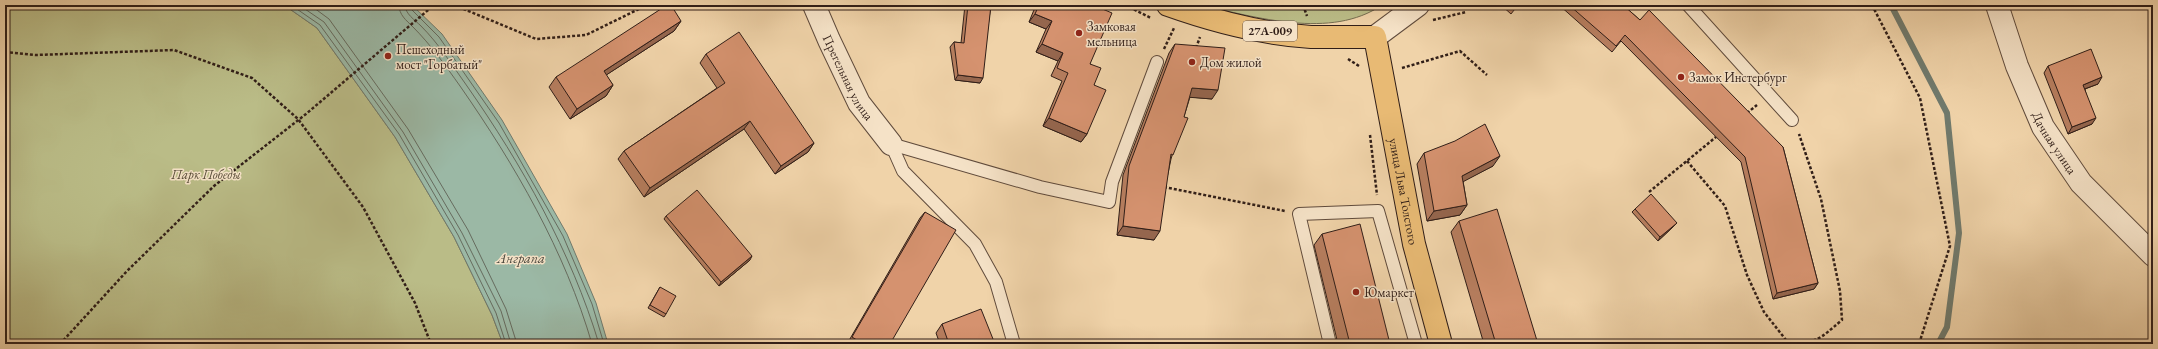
<svg xmlns="http://www.w3.org/2000/svg" width="2158" height="349" font-family="'EB Garamond',serif">
	<style>
		.green { fill: #babc87; stroke: #756d50 }
		.water { fill: #9bb8a5; stroke: #707a6d }
		.lines { fill: none; stroke-linecap: round; stroke-linejoin: round }
		.shore { stroke: #666b5e; stroke-width: 1 }
		.stream { stroke: #707a6d; stroke-width: 6 }
		.lane-casing { stroke: #604b3c; stroke-width: 14 }
		.street-casing { stroke: #604b3c; stroke-width: 24 }
		.primary-casing { stroke: #301e18; stroke-width: 24 }
		.path { stroke: #301e18; stroke-width: 2.5; stroke-dasharray: 3 2; stroke-linecap: butt }
		.lane { stroke: #f5e2c7; stroke-width: 12 }
		.street { stroke: #f5e2c7; stroke-width: 22 }
		.primary { stroke: #e8ba74; stroke-width: 22 }
		.wall { fill: #b77e5f; stroke: #301e18 }
		.shaded-wall { fill: #95664e; stroke: #301e18 }
		.building { fill: #d5926f; stroke: #301e18 }
		.poi-dot { fill: #8f2418; stroke: #f5e2c7; stroke-width: 1.5 }
		.labels { text-anchor: middle; stroke-width: 3; stroke-linejoin: round; paint-order: stroke }
		.shield { fill: #f5e2c7; stroke: #6b594c; stroke-width: 1 }
		.shield-label { font-size: 12px; font-weight: bold; fill: #301e18 }
		.poi-label { font-size: 13px; fill: #301e18; stroke: #f5e2c7; text-anchor: start }
		.street-label { font-size: 13px; fill: #301e18; stroke: #f5e2c7 }
		.park-label { font-size: 13px; font-style: italic; fill: #594d39; stroke: #f5e2c7 }
		.water-label { font-size: 14px; font-style: italic; fill: #504c42; stroke: #f5e2c7 }
	</style>
	<rect width="100%" height="100%" fill="#f0d3a9"/>
	<filter id="stains"><feTurbulence type="fractalNoise" baseFrequency=".005" numOctaves="4"/><feColorMatrix values="0 0 0 0 .2 0 0 0 0 .09 0 0 0 0 .02 0 0 0 .5 -.17"/></filter>
	<radialGradient id="worn" r=".72"><stop offset=".6" stop-color="#630" stop-opacity="0"/><stop offset="1" stop-color="#630" stop-opacity=".3"/></radialGradient>
	<g class="green">
		<path d="M5 5H284L317 28 395 137 454 237 492 315 503 344H5Z"/>
		<path d="M1200 5H1382C1331 40 1256 17 1200 5Z"/>
	</g>
	<path class="water" d="M284 5H412L442 34 502 120 567 234 596 303 608 344H503L492 315 454 237 395 137 317 28Z"/>
	<g class="lines">
		<g class="shore">
			<path d="M291 5 320 25 399 134 458 235 496 313 506 344"/>
			<path d="M299 5 324 22 403 132 462 233 501 311 511 344"/>
			<path d="M310 5 329 19 408 129 468 230 506 309 517 344"/>
			<path d="M399 5C399 15 406 20 413 27 431 45 445 65 460 86 515 165 565 251 592 344"/>
			<path d="M405 5C405 14 415 20 421 26 439 44 452 65 467 86 522 165 571 251 599 344"/>
			<path d="M410 5 411 9 439 37 499 123 563 236 592 304 604 344"/>
		</g>
		<path class="stream" d="M1891 5 1947 113 1959 233 1947 327 1938 344"/>
		<g class="lane-casing">
			<g id="lane">
				<path d="M1688 5 1792 120"/>
				<path d="M891 144 1040 187 1109 202 1112 182 1157 62"/>
				<path d="M891 144 903 171 975 244 996 282 1014 344"/>
				<path d="M1330 344 1299 214 1378 211 1416 344"/>
			</g>
		</g>
		<g class="street-casing">
			<g id="street">
				<path id="s1" d="M814 5 829 40 859 103 891 144"/>
				<path id="s2" d="M1997 5 2017 66 2043 127 2081 183 2153 255"/>
				<path d="M1375 37 1418 5"/>
			</g>
		</g>
		<g class="primary-casing">
			<g id="primary">
				<path id="s3" d="M1168 5C1213 21 1263 34 1311 37 1332 37 1354 37 1375 37L1414 244 1441 344"/>
			</g>
		</g>
		<g class="path">
			<path d="M454 5 536 39 586 35 647 5"/>
			<path d="M1125 5 1151 18"/>
			<path d="M1303 5 1307 16"/>
			<path d="M1376 5 1377 6"/>
			<path d="M1872 5 1920 98 1950 246 1919 344"/>
			<path d="M1433 20 1466 12"/>
			<path d="M1196 48 1200 37"/>
			<path d="M1164 49 1174 28"/>
			<path d="M5 52 36 55 174 50 252 78 298 119 363 207 415 303 431 344"/>
			<path d="M1348 59 1359 66"/>
			<path d="M1402 68 1460 51 1487 75"/>
			<path d="M1747 113 1757 105"/>
			<path d="M1370 135 1377 195"/>
			<path d="M1687 161 1725 206 1747 275 1764 312 1786 340C1817 345 1819 339 1842 320L1840 291 1821 199 1799 134"/>
			<path d="M1164 187 1285 211"/>
			<path d="M1649 192 1716 137"/>
			<path d="M60 344 127 271 214 186 306 114 434 5"/>
		</g>
		<use href="#lane" class="lane"/>
		<use href="#street" class="street"/>
		<use href="#primary" class="primary"/>
	</g>
	<g class="wall">
		<path d="M944 5H991L980 83 955 80 950 47 954 42 961 43 965 5 944 8Z"/>
		<path d="M1036 5H1093L1090 64 1094 85 1087 134 1081 142 1043 126 1062 81 1051 76 1058 61 1036 52 1046 29 1029 22Z"/>
		<path d="M1501 5H1518L1511 14Z"/>
		<path d="M1559 5H1623L1783 147 1818 283 1814 289 1773 299 1741 162 1621 41 1612 52Z"/>
		<path d="M681 21 674 31 606 75 613 85 606 96 570 119 549 87 556 77Z"/>
		<path d="M1175 44 1212 99 1190 97 1171 159 1154 240 1117 235 1123 175 1169 53Z"/>
		<path d="M706 54 814 143 808 152 775 174 744 129 644 197 618 159 624 151 717 88 700 63Z"/>
		<path d="M2048 66 2098 84 2085 89 2092 124 2068 134 2044 73Z"/>
		<path d="M1424 153 1493 166 1463 181 1467 205 1460 215 1427 221 1417 164Z"/>
		<path d="M1635 209 1677 223 1674 226 1658 241 1632 212Z"/>
		<path d="M925 212 890 344H847L920 218Z"/>
		<path d="M666 216 750 260 719 286 664 219Z"/>
		<path d="M1459 221 1538 344H1484L1451 232Z"/>
		<path d="M1322 234 1390 344H1338L1314 245Z"/>
		<path d="M660 287 666 314 664 317 648 308Z"/>
		<path d="M942 324 995 344H940L936 333Z"/>
	</g>
	<g class="shaded-wall">
		<path d="M947 5H966L944 8Z"/>
		<path d="M1035 14 1052 21 1046 29 1029 22Z"/>
		<path d="M681 21 674 31 597 81 604 71Z"/>
		<path d="M1042 44 1063 53 1058 61 1036 52Z"/>
		<path d="M958 75 983 78 980 83 955 80Z"/>
		<path d="M2102 77 2098 84 2079 91 2083 85Z"/>
		<path d="M613 85 606 96 570 119 577 109Z"/>
		<path d="M1192 88 1218 90 1212 99 1186 97Z"/>
		<path d="M1049 118 1087 134 1081 142 1043 126Z"/>
		<path d="M2096 118 2092 124 2068 134 2072 127Z"/>
		<path d="M750 121 744 129 644 197 650 188Z"/>
		<path d="M814 143 808 152 775 174 781 166Z"/>
		<path d="M1500 156 1493 166 1455 186 1462 176Z"/>
		<path d="M1467 205 1460 215 1427 221 1434 211Z"/>
		<path d="M1677 223 1674 226 1658 241 1660 237Z"/>
		<path d="M1123 226 1160 231 1154 240 1117 235Z"/>
		<path d="M752 256 750 260 719 286 721 282Z"/>
		<path d="M1818 283 1814 289 1773 299 1777 293Z"/>
	</g>
	<g class="building">
		<path d="M667 5H671L681 21 604 71 613 85 577 109 556 77Z"/>
		<path d="M968 5H991L983 78 958 75 954 42 964 43Z"/>
		<path d="M1039 5H1093L1112 13 1090 64 1101 68 1094 85 1106 90 1087 134 1049 118 1068 73 1057 68 1063 53 1042 44 1052 21 1035 14Z"/>
		<path d="M1511 5H1517L1514 8Z"/>
		<path d="M1569 5H1623L1640 20 1649 10 1783 147 1818 283 1777 293 1745 157 1625 35 1616 46Z"/>
		<path d="M739 32 814 143 781 166 750 121 650 188 624 151 725 83 706 54Z"/>
		<path d="M1175 44 1225 48 1218 90 1192 88 1184 117 1188 118 1173 155 1171 154 1160 231 1123 226 1129 166Z"/>
		<path d="M2091 49 2102 77 2083 85 2096 118 2072 127 2048 66Z"/>
		<path d="M1485 124 1500 156 1462 176 1467 205 1434 211 1424 153 1455 141Z"/>
		<path d="M697 190 752 256 721 282 666 216Z"/>
		<path d="M1651 194 1677 223 1660 237 1635 209Z"/>
		<path d="M1497 209 1538 344H1496L1459 221Z"/>
		<path d="M925 212 956 230 890 344H863L852 337Z"/>
		<path d="M1360 224 1390 344H1350L1322 234Z"/>
		<path d="M660 287 676 296 666 314 650 305Z"/>
		<path d="M981 309 995 344H949L942 324Z"/>
	</g>
	<g class="poi-dot">
		<circle cx="1079" cy="33" r="4"/>
		<circle cx="388" cy="56" r="4"/>
		<circle cx="1192" cy="62" r="4"/>
		<circle cx="1681" cy="77" r="4"/>
		<circle cx="1356" cy="292" r="4"/>
	</g>
	<g class="labels">
		<rect class="shield" x="1243" y="21" width="54" height="20" rx="3"/>
		<g class="shield-label">
			<text x="1270" y="35">27А-009</text>
		</g>
		<g class="poi-label">
			<text x="1087" y="31">Замковая<tspan x="1087" dy="15">мельница</tspan></text>
			<text x="396" y="54">Пешеходный<tspan x="396" dy="15">мост "Горбатый"</tspan></text>
			<text x="1200" y="67">Дом жилой</text>
			<text x="1689" y="82">Замок Инстербург</text>
			<text x="1364" y="297">Юмаркет</text>
		</g>
		<g class="street-label">
			<text dy="5" stroke="none"><textPath href="#s1" startOffset="80">Прегельная улица</textPath></text>
			<text dy="5" stroke="none"><textPath href="#s2" startOffset="150">Дачная улица</textPath></text>
			<text dy="5" stroke="none"><textPath href="#s3" startOffset="368">улица Льва Толстого</textPath></text>
		</g>
		<g class="park-label">
			<text x="206" y="179">Парк Победы</text>
		</g>
		<g class="water-label">
			<text x="521" y="263">Анграпа</text>
		</g>
	</g>
	<rect width="2158" height="349" fill="none" stroke="#f0d3a9" stroke-width="20"/>
	<rect x="6" y="6" width="2146" height="337" fill="none" stroke="#301e18" stroke-width="2"/>
	<rect x="10" y="10" width="2138" height="329" fill="none" stroke="#301e18"/>
	<rect width="100%" height="100%" filter="url(#stains)"/>
	<rect width="100%" height="100%" fill="url(#worn)"/>
</svg>
